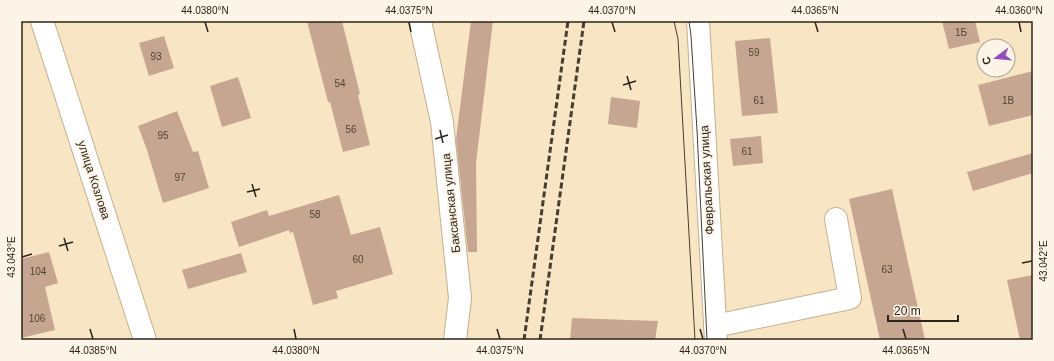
<svg xmlns="http://www.w3.org/2000/svg" width="1054" height="361" font-family="Helvetica,sans-serif">
	<style>
		.building { fill: #c6a691 }
		.lines { fill: none; stroke-linecap: round; stroke-linejoin: round }
		.minor-casing { stroke: #c3b191; stroke-width: 24 }
		.minor { stroke: #fff; stroke-width: 22 }
		.tram { stroke: #473e2f; stroke-width: 1 }
		.rail { stroke: #473e2f; stroke-width: 3; stroke-dasharray: 6 3; stroke-linecap: butt }
		.ticks { fill: none; stroke: #2b2418; stroke-width: 1.5 }
		.labels { text-anchor: middle; stroke-width: 3.5; stroke-linejoin: round; paint-order: stroke }
		.number-label { font-size: 10px; fill: #524436 }
		.street-label { font-size: 12px; fill: #2b2418; stroke: #fcf4e7 }
		.neatline { fill: none; stroke: #2b2418; stroke-width: 1.5 }
		.ticks-label { font-size: 10px; text-anchor: middle; fill: #2b2418 }
	</style>
	<rect width="100%" height="100%" fill="#f8e5c4"/>
	<g class="building">
		<path d="M307 21H342L360 94 358 95 370 145 343 152 330 102H328Z"/>
		<path d="M471 21H493L476 163 477 252H468L456 139Z"/>
		<path d="M942 21H975L980 42 949 49Z"/>
		<path d="M164 36 174 68 149 76 139 43Z"/>
		<path d="M770 38 778 113 742 116 735 41Z"/>
		<path d="M1033 71V115L989 126 978 85Z"/>
		<path d="M238 77 251 118 222 127 210 86Z"/>
		<path d="M611 97 640 101 637 128 608 124Z"/>
		<path d="M177 111 193 152 198 151 209 188 163 203 147 150 138 126Z"/>
		<path d="M761 136 763 163 733 166 730 139Z"/>
		<path d="M1033 153V173L973 191 967 172Z"/>
		<path d="M892 189 925 340H880L849 199Z"/>
		<path d="M339 195 351 235 380 227 393 274 336 291 338 298 313 305 293 232 290 233 289 230 239 247 231 222 267 210 269 216Z"/>
		<path d="M49 252 58 283 45 287 55 330 21 338V259Z"/>
		<path d="M241 253 247 272 188 289 182 270Z"/>
		<path d="M1033 275V340H1020L1007 280Z"/>
		<path d="M572 318 658 321 655 340H570Z"/>
	</g>
	<g class="lines">
		<g class="minor-casing">
			<g id="minor">
				<path d="M42 21 145 340"/>
				<path d="M420 21 442 122 460 298 455 340"/>
				<path d="M698 21 716 340"/>
				<path d="M715 326 850 298 836 219"/>
			</g>
		</g>
		<use href="#minor" class="minor"/>
		<g class="tram">
			<path d="M674 21 678 39 695 340"/>
			<path d="M689 21 691 36 697 130 707 340"/>
		</g>
		<g class="rail">
			<path d="M524 340 568 21"/>
			<path d="M540 340 584 21"/>
		</g>
	</g>
	<path class="ticks" d="M205 22 208 32M409 22 411 32M612 22 615 32M815 22 818 32M1019 22 1021 32M627 76 631 90M623 85 636 81M440 130 443 143M435 139 448 135M252 184 256 197M247 192 260 189M64 238 68 251M59 246 73 242M22 257 32 254M1022 263 1032 261M90 329 93 339M294 329 296 339M497 329 500 339M700 329 703 339M903 329 906 339"/>
	<g class="labels">
		<g class="number-label">
			<text x="961" y="36">1Б</text>
			<text x="754" y="56">59</text>
			<text x="156" y="60">93</text>
			<text x="340" y="87">54</text>
			<text x="759" y="104">61</text>
			<text x="1008" y="104">1В</text>
			<text x="351" y="133">56</text>
			<text x="163" y="139">95</text>
			<text x="747" y="155">61</text>
			<text x="180" y="181">97</text>
			<text x="315" y="218">58</text>
			<text x="358" y="263">60</text>
			<text x="887" y="273">63</text>
			<text x="38" y="275">104</text>
			<text x="37" y="322">106</text>
		</g>
		<g class="street-label">
			<text transform="translate(94 180) rotate(72)" y="4">улица Козлова</text>
			<text transform="translate(707 180) rotate(-93)" y="4">Февральская улица</text>
			<text transform="translate(451 203) rotate(-96)" y="4">Баксанская улица</text>
		</g>
	</g>
	<rect width="1054" height="361" fill="none" stroke="#fcf4e7" stroke-width="44"/>
	<g transform="translate(996 58) rotate(254)"><circle r="19" fill="#fcf4e7" stroke="#a8a194"/>
	<path d="M0-3L7 15L0 10L-7 15Z" fill="#974cbd"/>
	<text y="-6" font-size="11" font-weight="bold" text-anchor="middle" fill="#2b2418">С</text>
	</g>
	<path d="M888 315v6h70v-6" fill="none" stroke="#2b2418" stroke-width="2"/>
	<text x="894" y="315" font-size="12" fill="#2b2418" stroke="#fcf4e7" stroke-width="3" paint-order="stroke">20 m</text>
	<rect x="22" y="22" width="1010" height="317" class="neatline"/>
	<g class="ticks-label">
		<text x="205" y="14">44.0380°N</text>
		<text x="409" y="14">44.0375°N</text>
		<text x="612" y="14">44.0370°N</text>
		<text x="815" y="14">44.0365°N</text>
		<text x="1019" y="14">44.0360°N</text>
		<text transform="translate(11 257) rotate(-90)" y="4">43.043°E</text>
		<text transform="translate(1043 261) rotate(-90)" y="4">43.042°E</text>
		<text x="93" y="354">44.0385°N</text>
		<text x="296" y="354">44.0380°N</text>
		<text x="500" y="354">44.0375°N</text>
		<text x="703" y="354">44.0370°N</text>
		<text x="906" y="354">44.0365°N</text>
	</g>
</svg>
